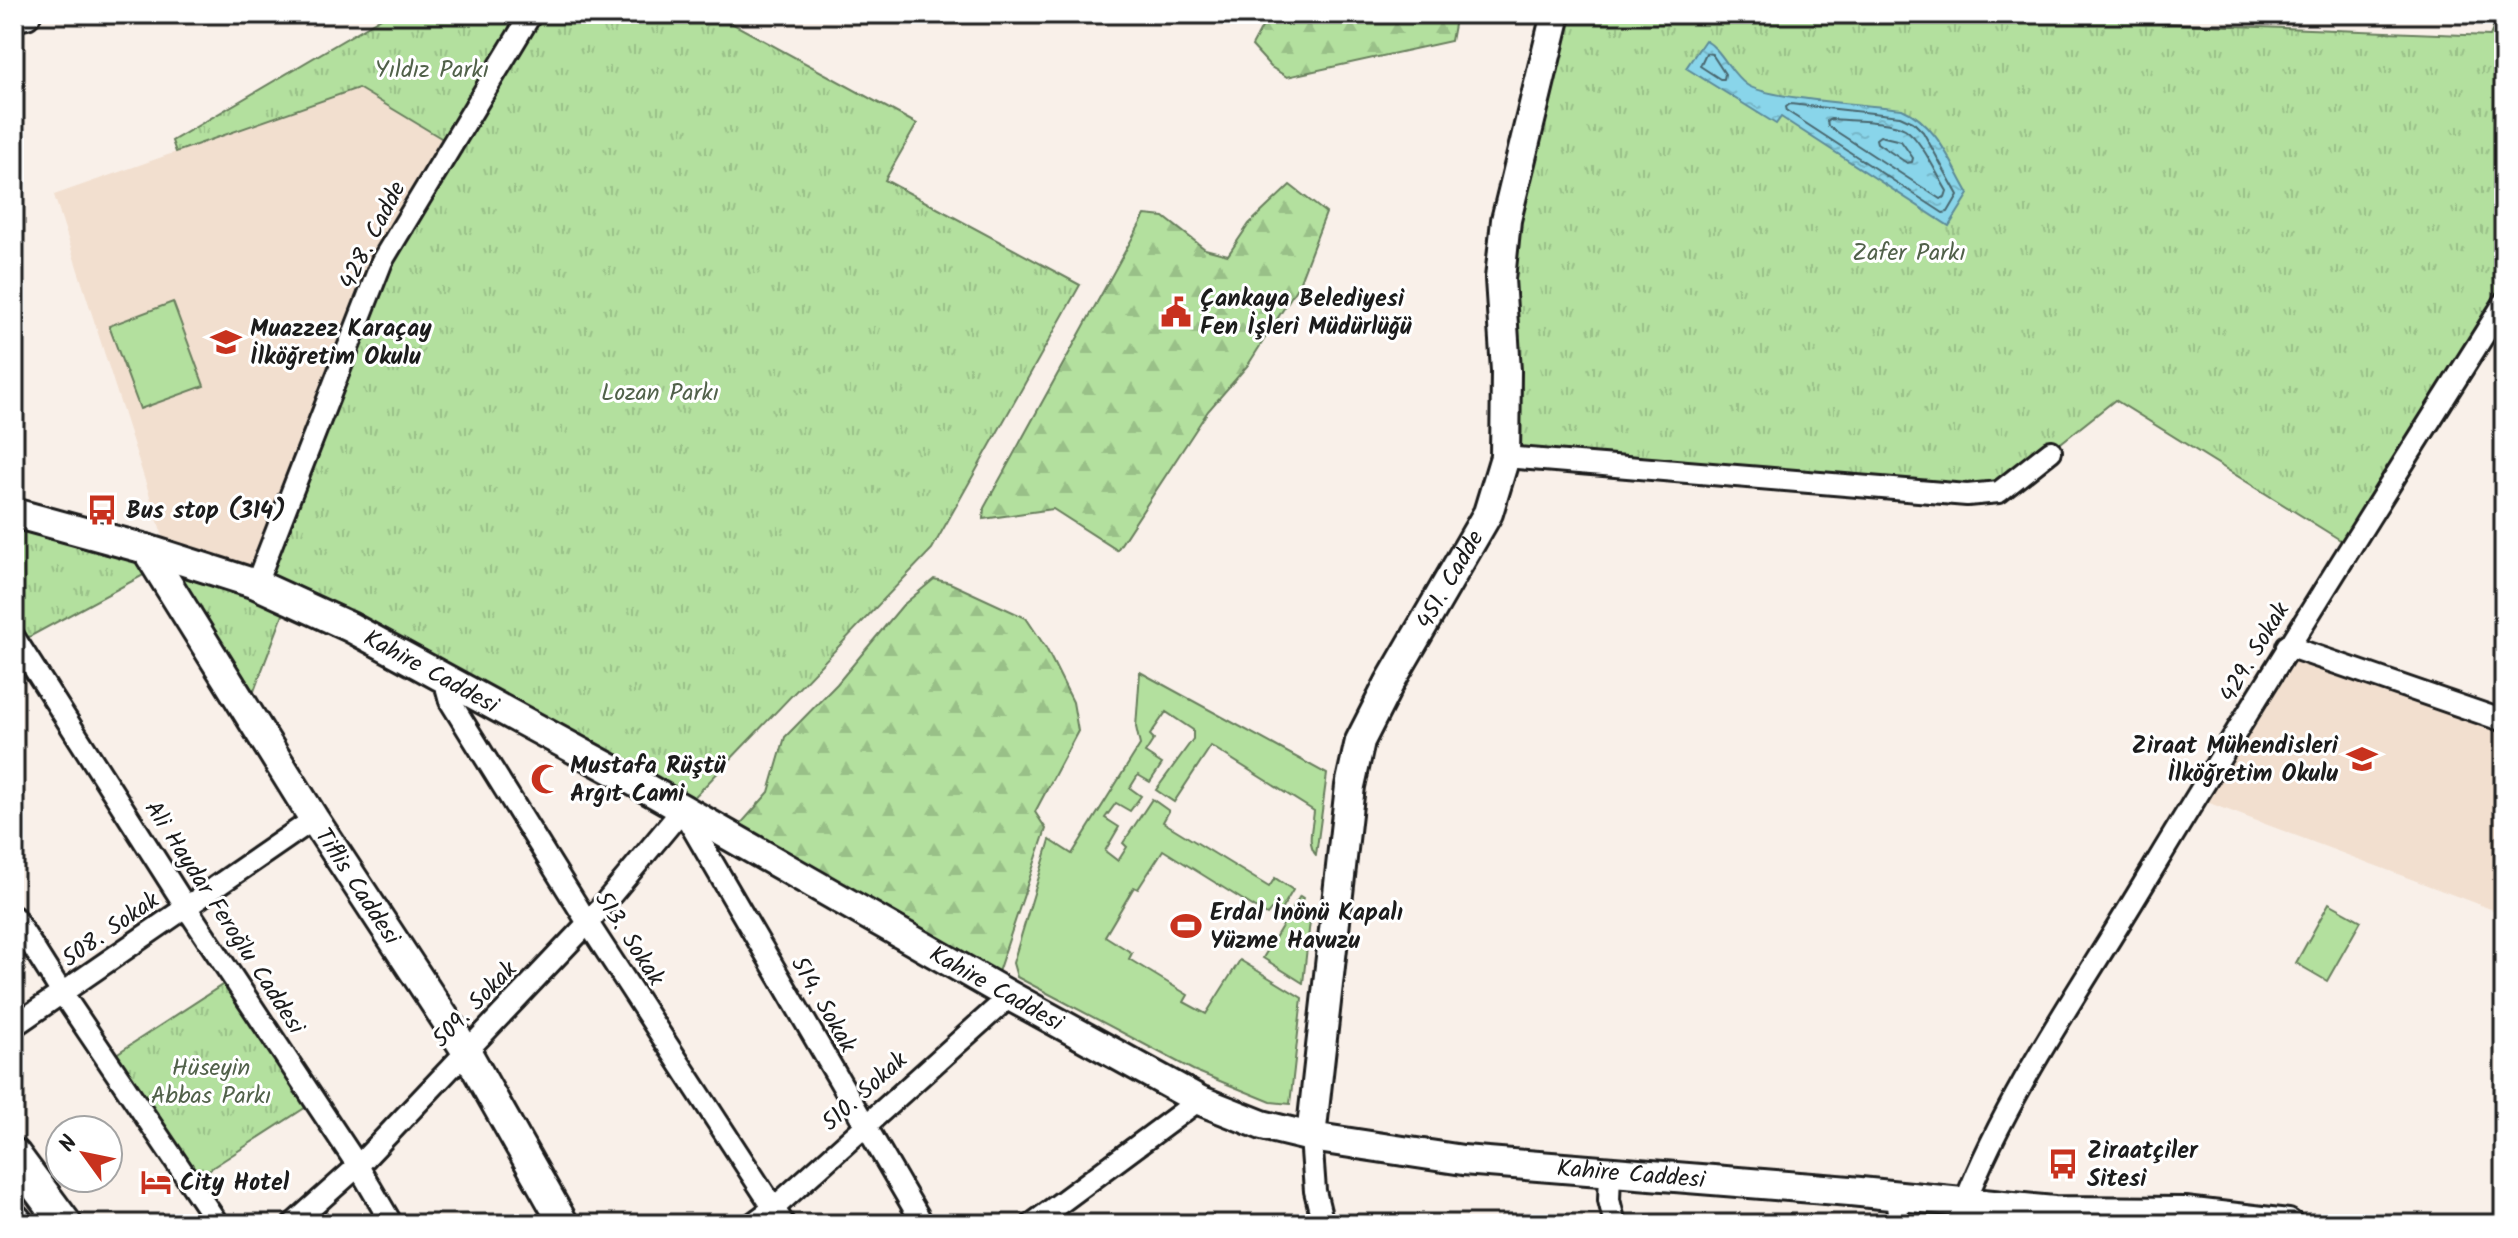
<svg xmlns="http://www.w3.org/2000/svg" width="2518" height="1238" font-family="Kalam,sans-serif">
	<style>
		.built { fill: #f2dfcf }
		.grass { fill: #b3e09e; stroke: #687e5d; stroke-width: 2 }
		.forest { fill: url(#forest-firs); stroke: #687e5d; stroke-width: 2 }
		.park { fill: url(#park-tufts); stroke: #687e5d; stroke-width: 2 }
		.water { fill: url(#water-ripples); stroke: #5d8b98; stroke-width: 2 }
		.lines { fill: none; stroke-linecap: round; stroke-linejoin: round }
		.shore { stroke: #48666e; stroke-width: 2 }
		.street-casing { stroke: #1c1c1c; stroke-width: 26 }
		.secondary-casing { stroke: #1c1c1c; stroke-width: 34 }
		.primary-casing { stroke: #1c1c1c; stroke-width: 38 }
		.street { stroke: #fff; stroke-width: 20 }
		.secondary { stroke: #fff; stroke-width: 28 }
		.primary { stroke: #fff; stroke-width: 32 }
		.labels { text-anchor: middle; stroke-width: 6; stroke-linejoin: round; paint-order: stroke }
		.park-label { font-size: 24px; fill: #51614a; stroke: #fff }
		.street-label { font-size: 24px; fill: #1c1c1c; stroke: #fff }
		.poi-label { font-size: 24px; font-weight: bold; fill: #1c1c1c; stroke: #fff; text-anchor: start }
	</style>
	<defs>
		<pattern id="forest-firs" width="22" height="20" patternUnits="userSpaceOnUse" patternTransform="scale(2)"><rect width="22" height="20" fill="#b3e09e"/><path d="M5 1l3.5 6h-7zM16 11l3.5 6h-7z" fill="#99c088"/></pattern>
		<pattern id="park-tufts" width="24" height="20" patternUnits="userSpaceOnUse" patternTransform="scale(2)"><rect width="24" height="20" fill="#b3e09e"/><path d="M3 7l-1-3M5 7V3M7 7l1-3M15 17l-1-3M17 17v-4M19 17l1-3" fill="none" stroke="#99c088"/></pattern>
		<pattern id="water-ripples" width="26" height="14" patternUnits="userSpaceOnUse" patternTransform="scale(2)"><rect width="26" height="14" fill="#89d5ea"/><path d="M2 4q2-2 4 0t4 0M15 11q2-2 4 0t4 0" fill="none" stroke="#76b6c8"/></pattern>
	</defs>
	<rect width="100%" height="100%" fill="#f9f0e9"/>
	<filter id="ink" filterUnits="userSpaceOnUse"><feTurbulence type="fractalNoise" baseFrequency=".0125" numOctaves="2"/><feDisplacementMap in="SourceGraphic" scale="16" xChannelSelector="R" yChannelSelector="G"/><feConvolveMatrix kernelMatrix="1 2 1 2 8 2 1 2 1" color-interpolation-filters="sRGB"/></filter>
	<g filter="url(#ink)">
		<g class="built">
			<path d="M358 88 451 144 256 584 169 556 54 195Z"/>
			<path d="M2287 646 2504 721V914L2196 798Z"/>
		</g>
		<g class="grass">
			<path d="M173 302 204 386 140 409 109 326Z"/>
			<path d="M1140 672 1327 774 1316 855C1306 844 1313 825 1314 811L1211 746 1174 802 1156 790 1193 739V730L1166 712 1150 735 1154 739 1145 753 1162 764 1150 782 1138 775 1130 788 1141 796 1130 811 1116 803 1105 818 1119 827 1105 851 1118 861 1127 847 1123 843 1152 799 1169 811 1163 822 1269 887 1275 878 1293 890 1278 915 1271 910 1267 915 1163 850 1138 889 1134 887 1105 936 1132 953 1129 959 1188 995 1184 1002 1206 1014 1240 960 1302 998 1290 1104 1271 1102 1193 1070 1017 977 1013 963 1050 840 1072 854 1140 745 1136 727Z"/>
			<path d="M1300 896 1303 898 1299 905 1311 912 1303 983 1263 958Z"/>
			<path d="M2329 903 2361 921 2327 981 2296 963Z"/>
			<path d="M1896 1195 2126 1224H1899Z"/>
		</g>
		<g class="forest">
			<path d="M1269 14H1456L1451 41 1287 77 1271 67 1252 46Z"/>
			<path d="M1290 185 1326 213 1298 286 1248 365 1208 411 1117 550 1053 509 983 519 984 508 1145 215 1164 217 1205 249 1228 255 1249 224Z"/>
			<path d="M934 579 950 583 1026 618 1046 648 1073 702 1078 731 1035 812 1046 829 997 975 738 827 769 792 785 737 837 684 902 606Z"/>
		</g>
		<g class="park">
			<path d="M388 14H715L917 124 885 180 1080 285 932 549 682 810 289 599 246 712 158 567 18 643 14 637V513L256 584 382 261 451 144 358 88 176 152 172 141Z"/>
			<path d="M1556 14H2141L2157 23 2490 36 2500 14H2504V303L2350 546 2115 400 1999 492 1505 457 1506 220Z"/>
			<path d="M233 978 314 1102 190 1182 107 1060Z"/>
		</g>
		<path class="water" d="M1705 40C1723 51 1729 72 1747 85 1767 99 1872 105 1902 109 1936 123 1951 163 1969 194L1949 226 1781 117 1776 124 1686 68Z"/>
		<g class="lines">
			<g class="shore">
				<path d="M1706 53 1712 54 1725 74 1724 79H1720L1700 66Z"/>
				<path d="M1790 104 1900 116 1913 122 1923 132 1958 195 1948 212 1943 213 1787 111 1786 107Z"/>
				<path d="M1831 119C1850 121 1889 120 1905 129 1921 139 1937 175 1947 191L1945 197 1940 199 1828 126 1827 121Z"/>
				<path d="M1880 136 1901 141 1913 158 1912 162 1907 163 1877 143 1876 139Z"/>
			</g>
			<g class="street-casing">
				<g id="street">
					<path d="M1505 457 1967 495 1999 492 2051 451"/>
					<path d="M256 584 382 261 531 14"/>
					<path d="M14 637 186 907 358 1166 392 1224"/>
					<path d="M2287 646 2504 721"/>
					<path d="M443 675 450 701 588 923 784 1224"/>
					<path d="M14 917 62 993 218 1224"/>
					<path d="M14 1026 314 819"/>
					<path d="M1311 1137 1315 1191 1323 1224"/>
					<path d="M1610 1173 1609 1200 1615 1224"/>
					<path d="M1896 1195 1899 1224"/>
					<path d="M1965 1202C2009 1090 2084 984 2146 880 2263 686 2383 495 2504 303"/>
					<path d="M293 1224 358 1166 588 923 682 810 923 1224"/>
					<path d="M752 1224 775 1207 1010 996"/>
					<path d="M1032 1224 1199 1100"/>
				</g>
			</g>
			<g class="secondary-casing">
				<g id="secondary">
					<path d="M14 17 26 14"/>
					<path id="s1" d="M14 513 146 549 256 584 350 627 637 783 1010 996 1199 1100 1262 1125 1311 1137 1463 1160 1850 1191 2054 1211 2185 1212 2288 1224"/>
					<path id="s2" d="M146 549 314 819 465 1049 564 1224"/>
					<path id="s3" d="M1311 1137 1350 786 1360 741 1390 682 1488 513 1505 457 1506 371 1500 279 1506 220 1556 14"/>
				</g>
			</g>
			<g class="primary-casing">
				<g id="primary">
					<path d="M14 1155 65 1224"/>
					<path d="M14 1220 17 1224"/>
				</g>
			</g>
			<use href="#street" class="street"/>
			<use href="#secondary" class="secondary"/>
			<use href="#primary" class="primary"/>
		</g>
	</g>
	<defs>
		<g id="civic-bare" transform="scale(2.4)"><path d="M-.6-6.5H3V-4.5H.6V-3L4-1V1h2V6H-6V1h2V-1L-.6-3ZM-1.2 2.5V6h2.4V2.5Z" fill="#c8321e" stroke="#fff" stroke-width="2.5" paint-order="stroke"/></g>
		<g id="school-bare" transform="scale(2.4)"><path d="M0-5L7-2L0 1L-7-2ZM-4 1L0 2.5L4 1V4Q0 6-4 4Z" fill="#c8321e" stroke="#fff" stroke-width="2.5" paint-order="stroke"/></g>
		<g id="bus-bare" transform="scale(2.4)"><path d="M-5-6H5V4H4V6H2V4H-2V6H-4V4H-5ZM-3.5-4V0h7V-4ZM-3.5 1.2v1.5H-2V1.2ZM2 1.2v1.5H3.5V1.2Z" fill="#c8321e" stroke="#fff" stroke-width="2.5" paint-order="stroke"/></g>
		<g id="mosque-bare" transform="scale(2.4)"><path d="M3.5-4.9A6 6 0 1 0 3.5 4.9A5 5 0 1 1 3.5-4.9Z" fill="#c8321e" stroke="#fff" stroke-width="2.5" paint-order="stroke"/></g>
		<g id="stadium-bare" transform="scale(2.4)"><path d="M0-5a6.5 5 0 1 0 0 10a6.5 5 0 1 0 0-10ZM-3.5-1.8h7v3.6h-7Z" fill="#c8321e" stroke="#fff" stroke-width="2.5" paint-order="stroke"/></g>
		<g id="hotel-bare" transform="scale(2.4)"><path d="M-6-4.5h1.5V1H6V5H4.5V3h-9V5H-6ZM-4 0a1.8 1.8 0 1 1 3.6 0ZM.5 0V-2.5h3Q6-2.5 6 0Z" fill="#c8321e" stroke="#fff" stroke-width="2.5" paint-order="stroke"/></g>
	</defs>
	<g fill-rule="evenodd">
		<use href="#civic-bare" x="1176" y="312"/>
		<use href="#school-bare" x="226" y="342"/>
		<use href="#bus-bare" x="102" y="510"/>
		<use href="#school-bare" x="2362" y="759"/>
		<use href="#mosque-bare" x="546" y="779"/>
		<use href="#stadium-bare" x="1186" y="926"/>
		<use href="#bus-bare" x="2063" y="1164"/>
		<use href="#hotel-bare" x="156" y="1182"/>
	</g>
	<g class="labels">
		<g class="park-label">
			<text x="432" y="77">Yıldız Parkı</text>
			<text x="1909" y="260">Zafer Parkı</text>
			<text x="660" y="400">Lozan Parkı</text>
			<text x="211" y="1075">Hüseyin<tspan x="211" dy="28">Abbas Parkı</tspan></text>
		</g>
		<g class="street-label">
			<text transform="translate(372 235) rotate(-63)" y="8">428. Cadde</text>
			<text dy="8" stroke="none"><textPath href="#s3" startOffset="584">451. Cadde</textPath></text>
			<text transform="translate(2254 652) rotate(-59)" y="8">429. Sokak</text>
			<text dy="8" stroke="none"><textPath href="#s1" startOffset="448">Kahire Caddesi</textPath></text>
			<text dy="8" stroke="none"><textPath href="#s2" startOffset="398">Tiflis Caddesi</textPath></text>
			<text transform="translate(225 917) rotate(57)" y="8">Ali Haydar Feroğlu Caddesi</text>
			<text transform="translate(110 929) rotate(-35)" y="8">508. Sokak</text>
			<text transform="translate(630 938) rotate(57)" y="8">513. Sokak</text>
			<text dy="8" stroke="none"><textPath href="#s1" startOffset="1096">Kahire Caddesi</textPath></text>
			<text transform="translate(474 1004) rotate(-46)" y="8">509. Sokak</text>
			<text transform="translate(824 1004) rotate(60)" y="8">514. Sokak</text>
			<text transform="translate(864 1091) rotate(-42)" y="8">510. Sokak</text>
			<text dy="8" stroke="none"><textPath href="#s1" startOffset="1768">Kahire Caddesi</textPath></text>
		</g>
		<g class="poi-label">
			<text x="1200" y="306">Çankaya Belediyesi<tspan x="1200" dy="28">Fen İşleri Müdürlüğü</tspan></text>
			<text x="250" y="336">Muazzez Karaçay<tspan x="250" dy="28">İlköğretim Okulu</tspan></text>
			<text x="126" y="518">Bus stop (314)</text>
			<text x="2338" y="753" text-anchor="end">Ziraat Mühendisleri<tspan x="2338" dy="28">İlköğretim Okulu</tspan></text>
			<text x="570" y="773">Mustafa Rüştü<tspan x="570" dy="28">Argıt Cami</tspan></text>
			<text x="1210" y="920">Erdal İnönü Kapalı<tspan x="1210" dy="28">Yüzme Havuzu</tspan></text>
			<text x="2087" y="1158">Ziraatçiler<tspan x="2087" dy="28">Sitesi</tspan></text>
			<text x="180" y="1190">City Hotel</text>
		</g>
	</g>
	<rect width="2518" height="1238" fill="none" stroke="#fff" stroke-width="48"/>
	<rect x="24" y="24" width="2470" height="1190" fill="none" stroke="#1c1c1c" stroke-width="3" filter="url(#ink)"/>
	<g transform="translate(84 1154) rotate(303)"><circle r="38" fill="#ffffff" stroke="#a4a4a4" stroke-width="2"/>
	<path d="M0-6L14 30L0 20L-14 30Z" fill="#c8321e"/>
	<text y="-12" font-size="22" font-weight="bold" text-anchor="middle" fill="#1c1c1c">N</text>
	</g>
</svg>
